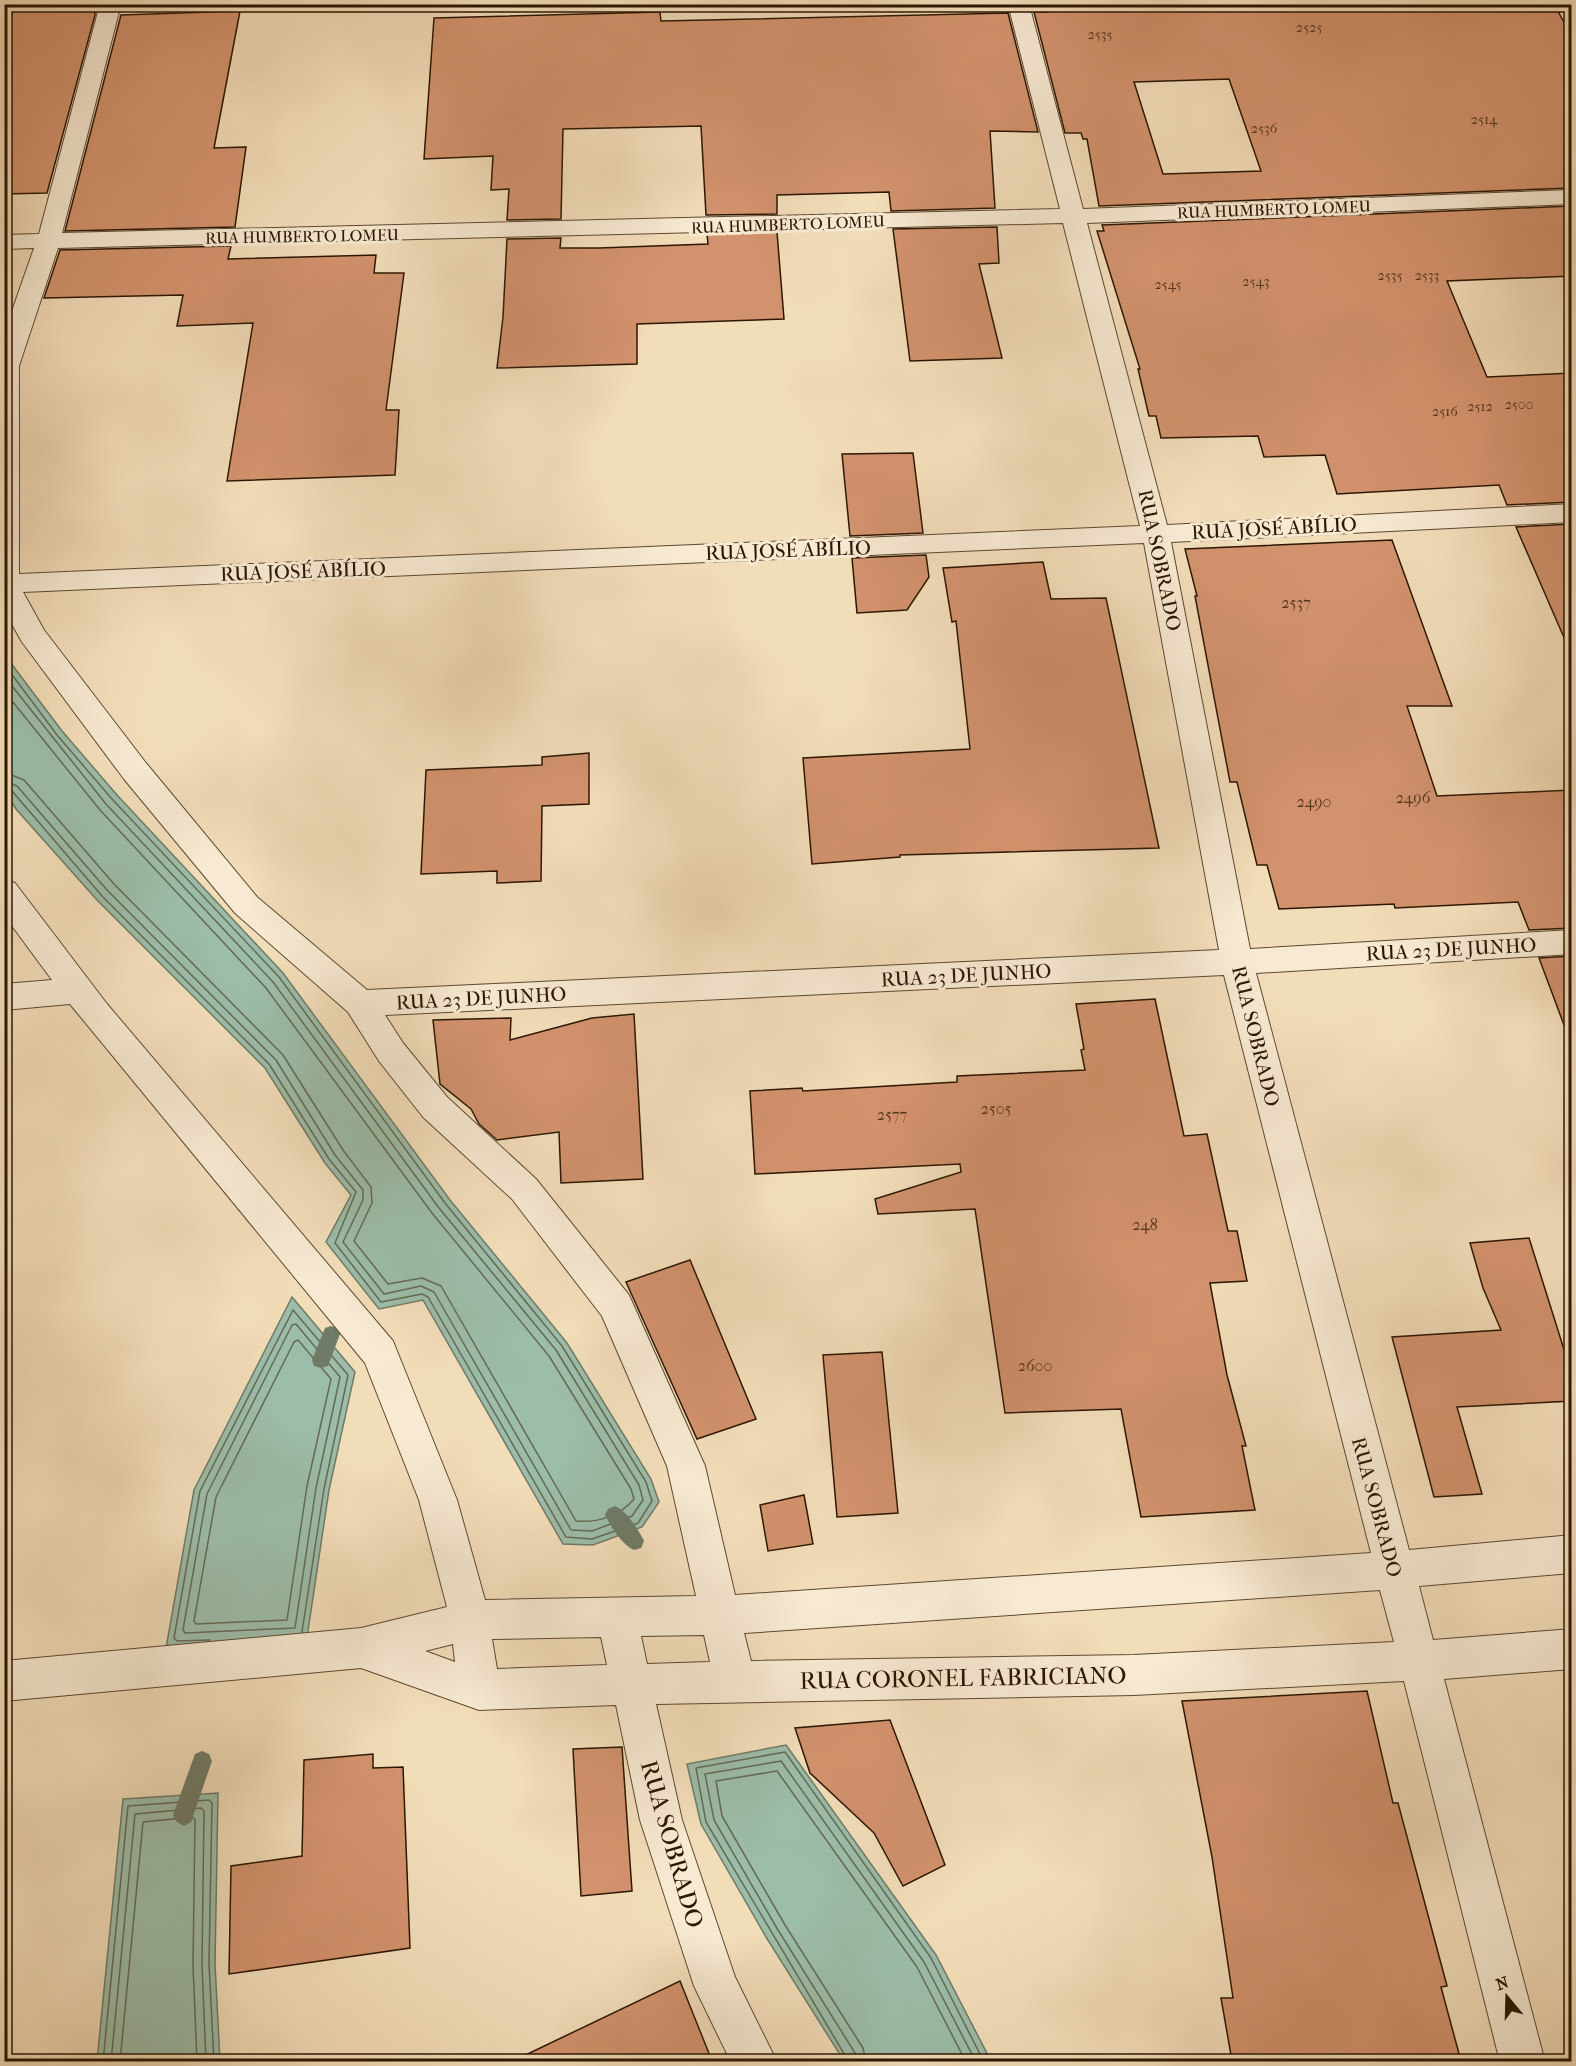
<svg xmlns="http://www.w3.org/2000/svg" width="1576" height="2066" font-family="'IM FELL French Canon',serif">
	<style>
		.water { fill: #9cbda9; stroke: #6f7b67; stroke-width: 1.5 }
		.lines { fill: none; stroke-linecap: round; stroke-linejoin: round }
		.shore { stroke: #646a56; stroke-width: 1.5 }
		.stream { fill: #6f7b67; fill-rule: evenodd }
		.building { fill: #d2926d; stroke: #2b1703; stroke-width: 1.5; fill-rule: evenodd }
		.minor-casing { stroke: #5d4830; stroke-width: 2 }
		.minor { fill: #f7e9d2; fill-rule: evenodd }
		.labels { text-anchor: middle; stroke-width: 6; stroke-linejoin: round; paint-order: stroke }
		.far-number-label { font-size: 14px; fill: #55361e }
		.far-street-label { font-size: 16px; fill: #2b1703; stroke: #f7e9d2 }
		.number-label { font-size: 16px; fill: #55361e }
		.street-label { font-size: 20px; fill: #2b1703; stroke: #f7e9d2 }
		.near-street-label { font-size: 24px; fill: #2b1703; stroke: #f7e9d2 }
	</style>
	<rect width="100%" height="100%" fill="#f2ddb9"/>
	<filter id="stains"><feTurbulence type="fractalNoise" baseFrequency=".00333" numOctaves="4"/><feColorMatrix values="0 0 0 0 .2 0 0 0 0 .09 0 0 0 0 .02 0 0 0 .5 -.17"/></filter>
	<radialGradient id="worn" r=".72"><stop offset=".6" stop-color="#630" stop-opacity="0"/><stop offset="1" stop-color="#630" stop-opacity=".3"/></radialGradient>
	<g class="water">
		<path d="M4 654 62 731 117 795 283 973 450 1200 567 1343 651 1479 659 1502 642 1527 593 1545 563 1544 423 1300 379 1309 326 1242 351 1195 325 1163 265 1068 97 900 16 809 5 791Z"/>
		<path d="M292 1297 355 1372 329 1490 306 1644 166 1648 194 1490Z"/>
		<path d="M786 1745 936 1955 991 2061H844L766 1937 701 1824 687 1764Z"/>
		<path d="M218 1793 215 1964 220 2061H97L123 1799Z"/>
	</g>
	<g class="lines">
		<g class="shore">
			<path d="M4 664 57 735 112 799 279 977 445 1203 562 1346 646 1482 652 1501 638 1523 592 1539 566 1537 428 1297 422 1294 381 1302 335 1243 356 1192 329 1159 269 1064 102 896 12 791 4 789"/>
			<path d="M4 676 106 804 273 982 439 1208 556 1350 639 1485 643 1500 632 1516 592 1531 571 1530 434 1292 421 1286 384 1294 343 1242 363 1200V1190L335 1155 276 1060 107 890 17 786 4 781"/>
			<path d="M4 691 100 810 266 988 432 1213 549 1356 631 1489 634 1499C620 1516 598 1523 576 1521L441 1286 422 1278 388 1284 354 1241 372 1203 371 1187 343 1150 283 1055 114 884 24 780 4 772"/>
			<path d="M296 1324 340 1377 316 1488 295 1628 185 1633 183 1630 207 1494 292 1325Z"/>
			<path d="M298 1340 331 1379 307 1486 287 1620 196 1624 194 1621 216 1497 294 1342Z"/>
			<path d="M210 1640 177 1641 174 1638 200 1491 293 1310 348 1375 324 1489 302 1632"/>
			<path d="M103 2062 128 1806 209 1800 212 1803 209 1964 214 2062"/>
			<path d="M111 2062 135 1814 201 1808 204 1811 202 1965 206 2062"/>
			<path d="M120 2062 143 1822 192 1817 195 1820 193 1965 197 2062"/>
			<path d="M849 2062 706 1822 696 1768 785 1752 931 1958 984 2062"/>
			<path d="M857 2062 855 2053 778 1930 714 1820 705 1774 781 1761 924 1962 976 2062"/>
			<path d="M866 2062 863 2048 785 1925 722 1816 716 1781 777 1771 917 1967 966 2062"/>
		</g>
		<g class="stream">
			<path d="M331 1326 337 1328 340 1334 328 1366 321 1368 314 1366 312 1360 325 1328Z"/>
			<path d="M615 1506C627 1511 638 1529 644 1541L641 1548 634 1550C622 1545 611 1527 605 1515L608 1509Z"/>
			<path d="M202 1751 209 1754 212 1761 191 1822 184 1826 177 1822 173 1815 195 1754Z"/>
		</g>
	</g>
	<g class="building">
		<path d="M14 4H94L95 15 47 193 4 194V57Z"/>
		<path d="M1044 4H1554L1572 37V188L1099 206 1087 139H1083L1081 133H1065L1034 12H1046ZM1229 79 1261 171 1163 174 1134 82Z"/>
		<path d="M240 11 214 148 246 147 235 227 65 231 121 15Z"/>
		<path d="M660 12 661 21 1008 13 1038 132 990 131 995 208 891 211 889 192 777 195V214L706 215 701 126 563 129 561 219 507 220 509 189 491 190 493 156 424 159 434 18Z"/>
		<path d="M1572 206V276L1447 281 1487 377 1572 373V502L1507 505 1499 485 1337 494 1325 455 1264 457 1258 436 1161 438 1156 416H1149L1138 369H1140L1097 231H1104L1102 225Z"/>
		<path d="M997 227 999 263 979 264 1002 358 910 361 893 229Z"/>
		<path d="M777 232 784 319 637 324V364L497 368 503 317 507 239 561 238 560 248H599L708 244 707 234Z"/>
		<path d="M231 246 228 259 376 255 374 273H404L386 410H399L395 475 227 481 253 323 177 326 183 295 44 298 60 250Z"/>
		<path d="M913 453 923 533 850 536 842 454Z"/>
		<path d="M1572 524V656L1516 527Z"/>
		<path d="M1392 540 1452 706H1407L1437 796 1572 790V928L1529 930 1518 902 1395 908 1394 904 1279 909 1267 865H1257L1237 782H1230L1195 596H1197L1185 549Z"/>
		<path d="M926 555 929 577 907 610 857 613 852 558Z"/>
		<path d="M1043 562 1051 599 1106 598 1159 848 900 855V857L812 864 803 758 970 749 956 621 952 622 943 568Z"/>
		<path d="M589 753V804L542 806 541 881 497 883V871L421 874 426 770 542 765V757Z"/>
		<path d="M1572 956V1032L1567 1033 1539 958Z"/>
		<path d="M1155 999 1184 1136 1207 1134 1228 1231H1237L1247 1281 1210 1283 1227 1375 1246 1446H1242L1255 1510 1141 1517 1121 1409 1005 1413 975 1209 878 1214 875 1199 961 1172 960 1164 755 1174 750 1091 802 1088 803 1091 957 1082V1076L1085 1070 1081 1050 1084 1049 1076 1004Z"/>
		<path d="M634 1014 643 1179 561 1183 559 1132 497 1140 479 1124 471 1109 440 1084 433 1020 511 1018 510 1040 592 1018Z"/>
		<path d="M1529 1238 1572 1375V1401L1457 1407 1482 1494 1434 1497 1392 1337 1501 1330 1483 1288 1470 1243Z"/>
		<path d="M690 1260 756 1419 697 1439 626 1282Z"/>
		<path d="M882 1352 898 1513 837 1517 823 1355Z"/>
		<path d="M804 1495 813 1544 768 1551 760 1505Z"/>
		<path d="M1367 1691 1393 1803H1398L1447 1986 1441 1987 1461 2061H1232L1221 1998H1233L1212 1857 1182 1701Z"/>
		<path d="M890 1720 945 1865 903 1886 874 1833 810 1773 795 1728Z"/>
		<path d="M622 1747 632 1891 581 1896 573 1749Z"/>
		<path d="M373 1754V1768L403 1767 410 1948 229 1974 231 1866 302 1856 304 1760Z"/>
		<path d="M680 1981 712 2061H513Z"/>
	</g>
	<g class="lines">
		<g class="minor-casing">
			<path id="minor" d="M100 4H121L62 233 1060 209 1008 4H1029L1083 209 1572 190V204L1087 223 1167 525 1572 504V522L1171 542 1250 949 1572 930V954L1256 973 1409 1550 1572 1535V1573L1419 1586 1433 1640 1572 1629V1669L1444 1679 1545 2062H1500L1404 1681 1134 1695 656 1704 682 1820 735 1977 777 2062H731L694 1986 640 1820 616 1705 479 1710 361 1668 4 1701V1661L361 1628 447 1607 419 1500 365 1363 70 1004 4 1010V984L52 980 4 915V879L15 883 107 1004 393 1341 457 1500 485 1600 696 1596 667 1466 602 1316 512 1199 423 1117 379 1061 348 1012 235 913 124 779 22 642 4 610V334L34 248 4 249V235L39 234ZM1063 223 1140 526 19 574V366L58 248ZM1144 543 1219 950 367 990 257 897 146 763 44 630 23 592ZM1224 975 1371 1553 735 1595 705 1466 629 1295 536 1179 447 1097 403 1043 385 1015ZM1380 1590 1394 1642 1134 1655 751 1661 744 1633ZM704 1635 710 1662 647 1664 641 1636ZM601 1637 607 1665 497 1669 492 1639ZM453 1644 455 1662 425 1651Z"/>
		</g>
		<use href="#minor" class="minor"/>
	</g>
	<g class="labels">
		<g class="far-number-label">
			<text x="1309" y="32">2525</text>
			<text x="1100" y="39">2535</text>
			<text x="1484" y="124">2514</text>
			<text x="1264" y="133">2536</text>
			<text x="1390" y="280">2535</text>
			<text x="1427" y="280">2533</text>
			<text x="1256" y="286">2543</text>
			<text x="1168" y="289">2545</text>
			<text x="1519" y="409">2500</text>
			<text x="1480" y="411">2512</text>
			<text x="1445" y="416">2516</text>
		</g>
		<g class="far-street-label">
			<text transform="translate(1274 209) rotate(-2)" y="6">RUA HUMBERTO LOMEU</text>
			<text transform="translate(788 224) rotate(-2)" y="6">RUA HUMBERTO LOMEU</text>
			<text transform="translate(302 236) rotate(-1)" y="6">RUA HUMBERTO LOMEU</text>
		</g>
		<g class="number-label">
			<text x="1296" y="608">2537</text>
			<text x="1413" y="803">2496</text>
			<text x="1314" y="807">2490</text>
			<text x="996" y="1114">2505</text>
			<text x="892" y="1120">2577</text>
			<text x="1145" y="1230">248</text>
			<text x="1035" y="1371">2600</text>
		</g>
		<g class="street-label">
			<text transform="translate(1274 528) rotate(-3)" y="7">RUA JOSÉ ABÍLIO</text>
			<text transform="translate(788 550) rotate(-2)" y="7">RUA JOSÉ ABÍLIO</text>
			<text transform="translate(1160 560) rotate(78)" y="7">RUA SOBRADO</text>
			<text transform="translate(303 571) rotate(-2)" y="7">RUA JOSÉ ABÍLIO</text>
			<text transform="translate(1451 949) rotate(-3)" y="7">RUA 23 DE JUNHO</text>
			<text transform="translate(966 975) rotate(-3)" y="7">RUA 23 DE JUNHO</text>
			<text transform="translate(481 998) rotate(-3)" y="7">RUA 23 DE JUNHO</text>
			<text transform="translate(1256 1036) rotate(76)" y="7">RUA SOBRADO</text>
			<text transform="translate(1377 1507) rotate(75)" y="7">RUA SOBRADO</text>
		</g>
		<g class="near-street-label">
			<text transform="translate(963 1678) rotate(-1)" y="8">RUA CORONEL FABRICIANO</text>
			<text transform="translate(672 1844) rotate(74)" y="8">RUA SOBRADO</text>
		</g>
	</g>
	<rect width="1576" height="2066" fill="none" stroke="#f2ddb9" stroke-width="24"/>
	<rect x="6" y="6" width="1564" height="2054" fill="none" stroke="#2b1703" stroke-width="3"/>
	<rect x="12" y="12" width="1552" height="2042" fill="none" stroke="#2b1703" stroke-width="1.5"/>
	<g transform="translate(1507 1997) rotate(341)" stroke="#f7e9d2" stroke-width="4.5" paint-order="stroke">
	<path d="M0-4.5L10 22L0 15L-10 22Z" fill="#2b1703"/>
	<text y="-9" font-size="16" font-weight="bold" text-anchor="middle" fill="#2b1703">N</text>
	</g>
	<rect width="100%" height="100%" filter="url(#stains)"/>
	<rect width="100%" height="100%" fill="url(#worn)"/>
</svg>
